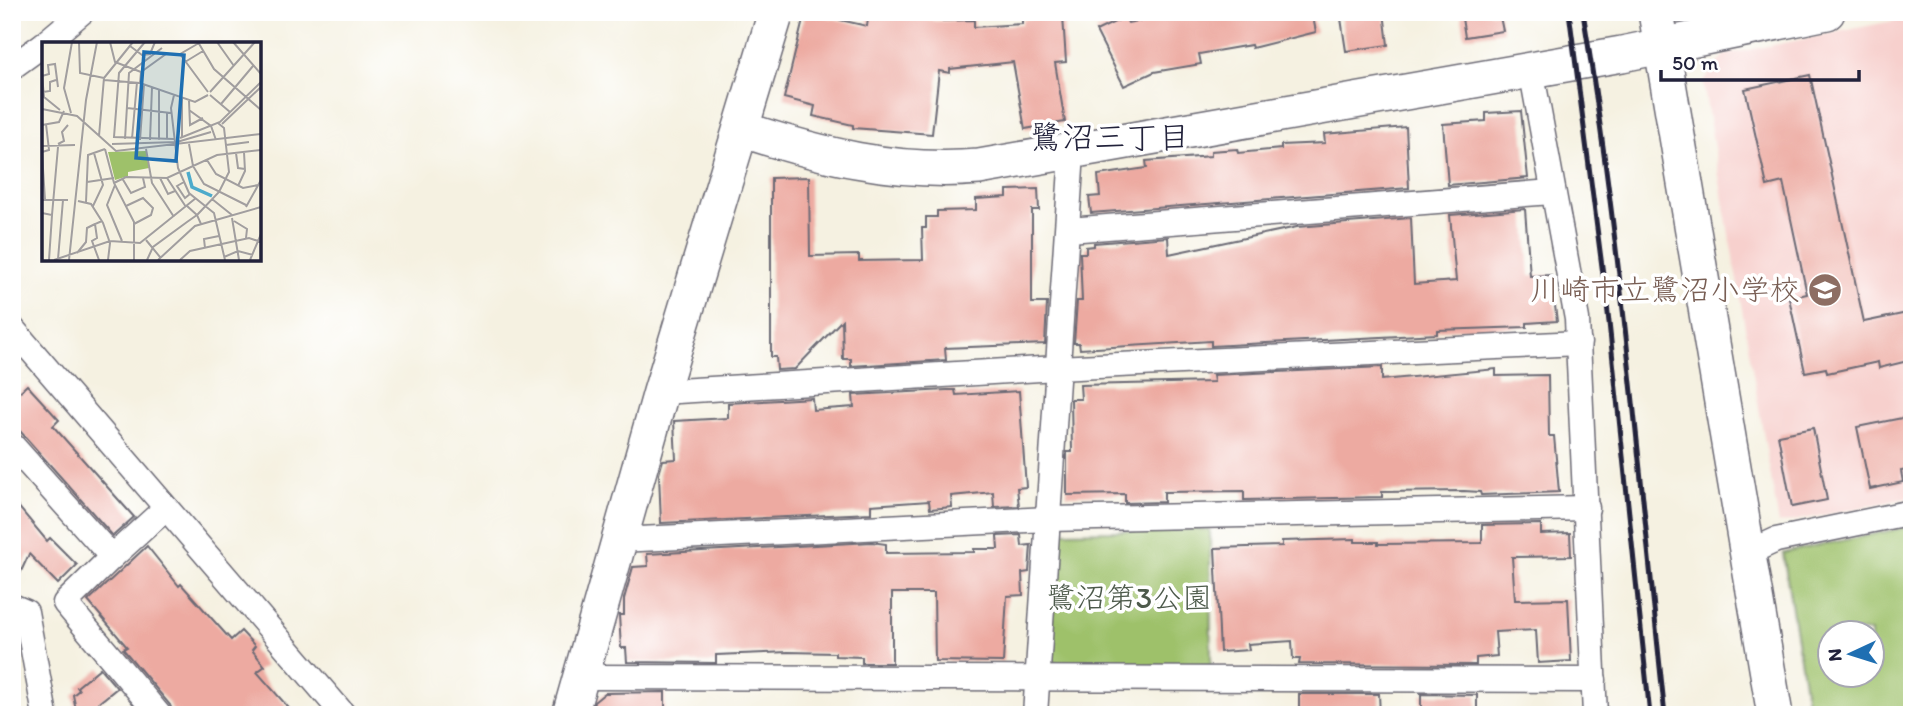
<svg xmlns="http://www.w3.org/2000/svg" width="1924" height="727" font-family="Itim,'Klee One',sans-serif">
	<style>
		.built { fill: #f7d0cd }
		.green { fill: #9ec16a; stroke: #607252; stroke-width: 2; fill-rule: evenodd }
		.building { fill: #edaaa1 }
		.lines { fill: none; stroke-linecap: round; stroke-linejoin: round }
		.street-casing { stroke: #6c6a75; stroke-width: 27 }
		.secondary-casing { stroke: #6c6a75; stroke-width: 38 }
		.street { stroke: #fff; stroke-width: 24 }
		.secondary { stroke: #fff; stroke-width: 35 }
		.rail { stroke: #22223b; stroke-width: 5 }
		.labels { text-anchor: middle; stroke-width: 7; stroke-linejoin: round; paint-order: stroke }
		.education-label { font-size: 30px; fill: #785e54; stroke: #fff; text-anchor: end }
		.park-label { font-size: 30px; fill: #4d5a4b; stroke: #fff }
		.neighbourhood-label { font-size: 32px; fill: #22223b; stroke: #fff }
		.inset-river { fill: none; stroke: #4dabcb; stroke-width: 3.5 }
		.inset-road { fill: none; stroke: #a19e9f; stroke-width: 2 }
		.view { fill: #1f6fb2; fill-opacity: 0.15; stroke: #1f6fb2; stroke-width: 3.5 }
		.inset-edge { fill: none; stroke: #22223b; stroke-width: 3.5 }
	</style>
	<rect width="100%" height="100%" fill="#fff"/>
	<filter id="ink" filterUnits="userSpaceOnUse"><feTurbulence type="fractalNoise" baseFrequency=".0143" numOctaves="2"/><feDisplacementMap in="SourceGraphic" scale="14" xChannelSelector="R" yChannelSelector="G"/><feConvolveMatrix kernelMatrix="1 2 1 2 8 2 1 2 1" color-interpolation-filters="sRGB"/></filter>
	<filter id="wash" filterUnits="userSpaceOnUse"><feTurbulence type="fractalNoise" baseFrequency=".00686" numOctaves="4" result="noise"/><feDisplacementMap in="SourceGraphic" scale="28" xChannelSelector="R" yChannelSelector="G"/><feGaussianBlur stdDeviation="1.57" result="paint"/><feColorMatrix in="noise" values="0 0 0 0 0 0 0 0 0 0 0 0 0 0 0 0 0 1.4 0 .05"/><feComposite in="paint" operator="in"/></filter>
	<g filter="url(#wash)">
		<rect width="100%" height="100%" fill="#f5f1e1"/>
		<path class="built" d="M1912 17V497L1779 524 1703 83 1724 55Z"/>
		<g class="green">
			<path d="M1912 526V715H1809L1783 553ZM1829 632H1871V674H1829Z"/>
			<path d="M1210 529 1211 666 1059 667 1048 655 1053 547 1064 532Z"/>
		</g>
		<g id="blocks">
			<g class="building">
				<path d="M805 12 867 26 869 12 936 21 974 20V27L1022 24V19L1063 16 1066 62 1055 63 1065 122 1025 129 1013 62 950 69V73L939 71 932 134 853 128V125L813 116 815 106 784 98Z"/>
				<path d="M1186 12H1312L1316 32 1252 48 1251 45 1199 54 1201 64 1154 72 1124 86 1096 31 1125 17 1128 23Z"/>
				<path d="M1340 12H1384L1388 45 1346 51Z"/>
				<path d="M1461 12H1499L1503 31 1465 37Z"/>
				<path d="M1810 75 1864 322 1912 312V360L1879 368 1878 362 1827 373 1826 368 1805 372 1789 298 1807 294 1783 182 1767 186 1745 89Z"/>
				<path d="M1521 111 1528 178 1448 185 1443 124 1486 121V113Z"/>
				<path d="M1406 127 1409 188 1091 213 1089 197 1100 196 1098 175 1147 168 1146 161 1211 156V151L1237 149 1238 153 1281 149V145L1325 143 1324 134Z"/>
				<path d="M809 177 810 256 859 255V261L923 260 922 228H926V217H937V211L976 210V199L1007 197V190L1038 189 1039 210H1032V303H1047L1045 344 945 348 946 360 851 366V359H843L842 320 795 369 777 370 776 357H771V178Z"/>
				<path d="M1525 209 1530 276 1551 275 1557 321 1527 323V327L1437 330V334L1211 346V341L1080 349 1079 343H1074L1077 301H1082L1080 253H1086V247L1094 246V243L1168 237 1169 254 1297 227 1411 218 1414 284 1456 281 1450 215Z"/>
				<path d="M1382 367V380L1496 369V376L1548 375 1549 436H1554L1559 492 1481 495 1480 492 1464 491 1382 492V497L1244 500V491L1164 492V502L1125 503V494L1067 495V452H1072L1071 399H1081L1080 385 1214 382 1213 375Z"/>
				<path d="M27 385 59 420 53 426 134 517 113 536 12 422V399Z"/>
				<path d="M947 390H955L956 395 1019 391 1026 487 1017 488 1019 506 994 507 993 492 951 496 952 507 930 509 929 501 871 505V513L661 523 659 474 663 460 676 459 674 421 728 418V403L812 398 813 410 854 407 853 395Z"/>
				<path d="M1912 416V469L1901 471 1903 482 1870 489 1857 427Z"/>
				<path d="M1813 428 1827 500 1792 507 1778 435Z"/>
				<path d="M12 499 47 541 50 538 77 565 58 584 29 554 12 591Z"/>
				<path d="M1541 524V534L1570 533 1571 556 1512 557 1515 600 1568 599 1571 661 1538 663 1536 630 1495 632 1497 656 1476 658V665L1299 664 1300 659H1293L1292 641 1248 644 1249 650 1220 652 1215 548 1282 546V541L1355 539V542H1378V544L1482 543V525Z"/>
				<path d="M1021 535 1022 546 1031 545 1029 572 1022 573 1023 595 1007 596 1003 662 935 661 934 593H892V663H862V657L835 656V653L788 652 716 655V663L627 662 626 648H621L619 615H624V599L633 567 648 566 647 554 872 542 886 544V553L974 552V549H998L997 536Z"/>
				<path d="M147 546 179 586 181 584 231 640 241 631 255 646 252 650 265 666 257 672 295 715H174L170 705 123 649 127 647 88 601Z"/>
				<path d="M100 668 117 688 96 705 97 715H77L73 695 79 690 77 687Z"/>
				<path d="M665 692V715H591L594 702 605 693Z"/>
				<path d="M1299 694H1379L1380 715H1299Z"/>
				<path d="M1421 694 1477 695V715H1421Z"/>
			</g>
		</g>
	</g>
	<g filter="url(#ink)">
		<use href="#blocks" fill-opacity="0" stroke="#6c6a75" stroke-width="2"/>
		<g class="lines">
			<g class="street-casing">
				<g id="street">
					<path d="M44 44 82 12"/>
					<path d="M12 67 44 44"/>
					<path d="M1531 69 1577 319 1595 715"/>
					<path d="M1069 230 1552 192"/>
					<path d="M12 328 344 715"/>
					<path d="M661 392 1057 368 1579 343"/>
					<path d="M12 445 112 557 65 603 159 715"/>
					<path d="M619 540 1048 519 1587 508"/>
					<path d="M1748 553 1776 540 1912 512"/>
					<path d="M112 557 165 509"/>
					<path d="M12 606 26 612 45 715"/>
					<path d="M580 677 1594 680"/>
					<path d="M1035 715 1072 153"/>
				</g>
			</g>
			<g class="secondary-casing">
				<g id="secondary">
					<path d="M1656 12 1775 715"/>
					<path d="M741 129C819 155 895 174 979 167L1622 54 1827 12"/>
					<path d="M570 715 661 392 776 12"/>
				</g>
			</g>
			<use href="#street" class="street"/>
			<use href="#secondary" class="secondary"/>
			<g class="rail">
				<path d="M1569 12 1608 313 1650 715"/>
				<path d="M1583 12C1621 245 1640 480 1665 715"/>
			</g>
		</g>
	</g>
	<defs>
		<g id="school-disc" transform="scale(1.75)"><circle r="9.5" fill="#8d6e63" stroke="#fff"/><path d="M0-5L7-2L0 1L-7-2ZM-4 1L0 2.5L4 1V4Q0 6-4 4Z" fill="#fff"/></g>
	</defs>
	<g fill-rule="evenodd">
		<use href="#school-disc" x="1825" y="290"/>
	</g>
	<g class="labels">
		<g class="education-label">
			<text x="1800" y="300">川崎市立鷺沼小学校</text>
		</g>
		<g class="park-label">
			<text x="1129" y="608">鷺沼第3公園</text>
		</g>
		<g class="neighbourhood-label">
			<text x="1110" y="148">鷺沼三丁目</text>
		</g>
	</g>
	<g transform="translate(42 42)">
		<rect width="219" height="219" fill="#f5f1e1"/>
		<path d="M104 109 107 126 86 130V134L73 138 66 110Z" fill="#9ec16a"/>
		<path class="inset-river" d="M146 130 150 145 170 154"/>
		<path class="inset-road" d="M37 0 38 31 62 36M68 0 73 20 99 30M103 0 77 31 72 95 132 97M156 0 172 27 219 68M175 0 192 24M191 0 219 32M88 4 100 13 108 12 113 0M138 12 166 50M143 20 161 9M0 33 2 55 18 68M0 34 7 32 6 23 13 22 16 45M62 38 98 41 153 60 166 53M98 41 99 30 124 12H138L157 1M1 50 8 49V40L14 38M168 50 213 0M132 53 129 66 136 126 147 151 172 171 183 218M168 53 188 70M140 56V96M147 59 148 83 161 76M179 62 211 24M85 66 129 71M0 67 35 74 74 109 219 92M147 68 169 84 174 98M29 71 22 46 30 0M125 71V97M180 82 219 45M0 83 17 80 22 69M57 94 62 36 91 0M138 96 178 80 219 40M83 97 87 31 120 6M90 97 95 40M98 98 102 42M108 98 110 45M117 98V48M16 102 22 99 20 90 26 83M70 102 135 100 169 90M147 102 151 124 162 142 204 163M184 103 207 100M0 104 33 103M63 107 72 141 92 180V218M104 107 110 141 132 175M0 110 7 108 4 82M0 111 3 158M194 111 196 126 203 127M165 118 174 132 201 146 216 143M80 136 89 151 103 145 101 136M118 136 126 152 133 149M125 136 144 165M45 140 72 136M142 140 135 144 143 156 148 152M72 141 84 135 125 136 175 113 219 108M73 143 65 163 80 199M196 144 203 129 202 110M170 157 190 173M1 158H26M36 159 49 162 61 181 68 201 66 218M44 160 46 113 63 107M51 164 61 143 52 111M84 164 101 156 111 166 109 173 92 182M145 164 155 173 177 150 187 130 182 86 176 81M204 165 219 138M0 171 10 173 7 218M10 173 16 105M190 176 197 218M192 179 205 187 204 196M104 198 118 215M163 206 162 197 177 194M35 211 44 200 45 186 53 182M182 215 196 209 211 213M16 217 21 158M12 218 68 199 98 201 154 156M27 218 44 58 55 0M57 218 50 199 55 196 53 182 60 179M105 218 111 205 145 180 155 173 159 182M116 218 153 184 219 165M138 218 148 209 207 196 219 200M208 218 219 192"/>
		<path class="view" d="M102 10 142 13 134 119 94 116Z"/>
		<rect width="219" height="219" class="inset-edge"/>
	</g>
	<rect width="1924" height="727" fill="none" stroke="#fff" stroke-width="42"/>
	<g transform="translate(1851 654) rotate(266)"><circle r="33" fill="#ffffff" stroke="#a7a7b1" stroke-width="2"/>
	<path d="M0-5L12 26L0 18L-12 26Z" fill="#1f6fb2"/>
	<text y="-10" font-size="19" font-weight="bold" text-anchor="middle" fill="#22223b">N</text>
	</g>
	<path d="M1661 70v10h198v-10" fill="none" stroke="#22223b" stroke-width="3.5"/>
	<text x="1672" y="70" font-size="21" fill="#22223b" stroke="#ffffff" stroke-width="5" paint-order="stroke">50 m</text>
</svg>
